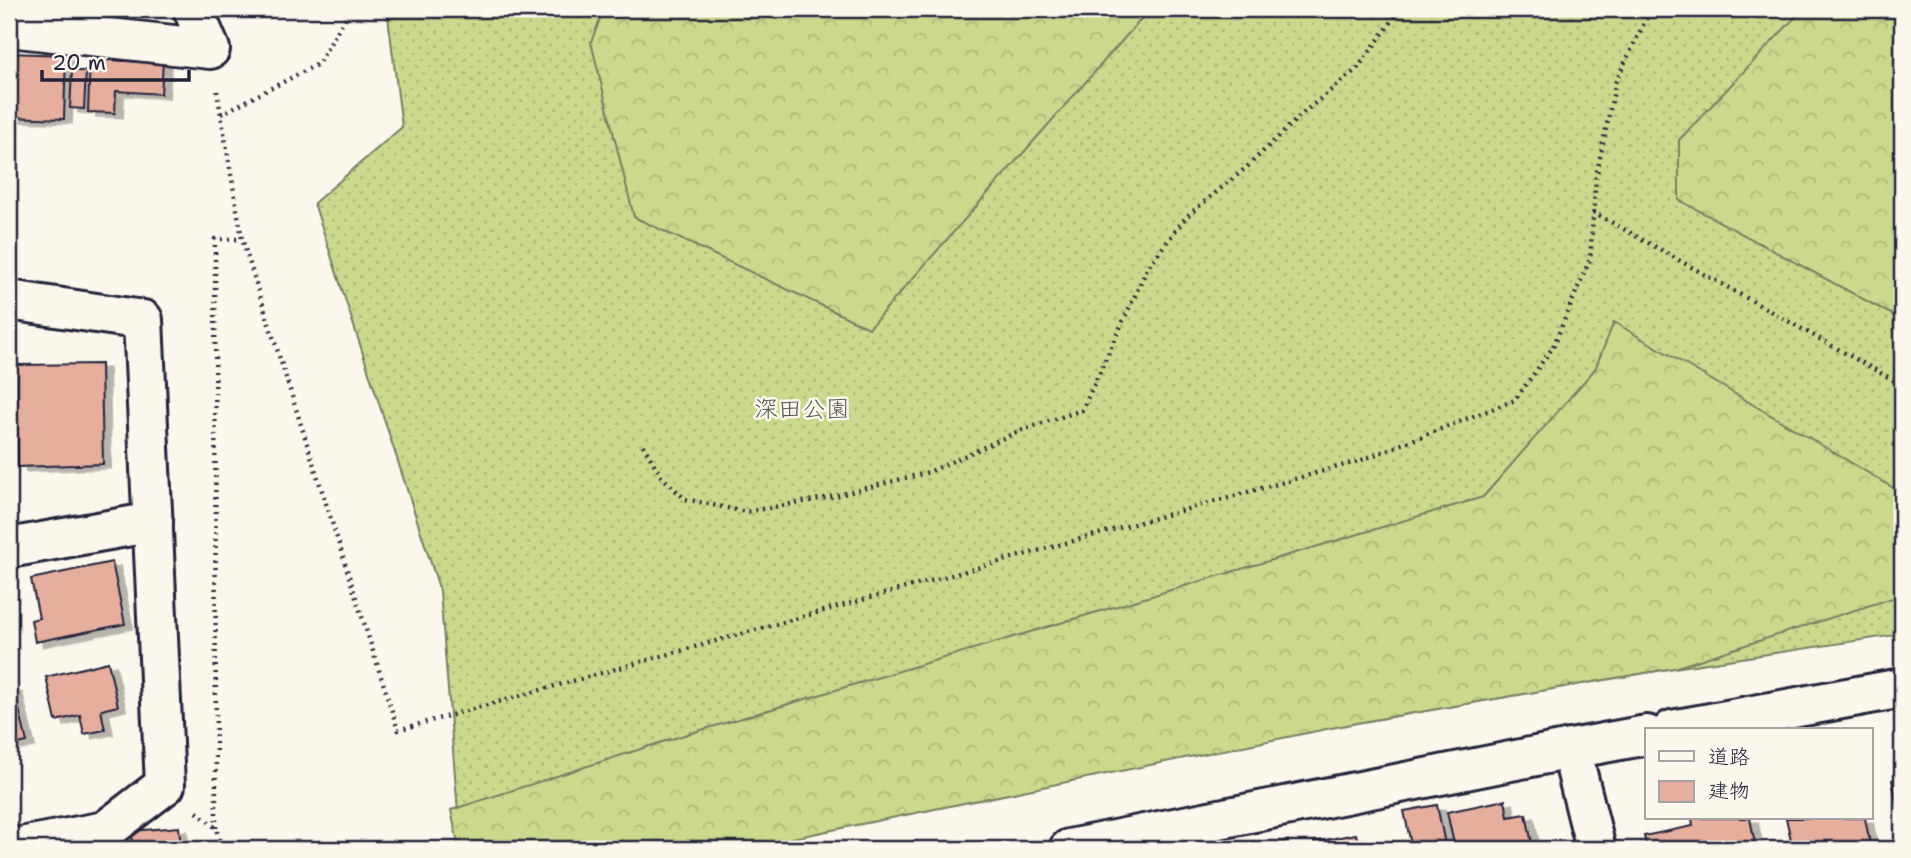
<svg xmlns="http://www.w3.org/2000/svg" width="1911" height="858" font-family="'Shantell Sans','Klee One',sans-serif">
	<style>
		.grass { fill: url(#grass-dots); stroke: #767e64; stroke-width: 2 }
		.forest { fill: url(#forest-crowns); stroke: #767e64; stroke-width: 2 }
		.building { fill: #e6ae9d; stroke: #22223b; stroke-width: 2; filter: url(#shadow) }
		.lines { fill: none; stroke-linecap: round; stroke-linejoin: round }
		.street-casing { stroke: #22223b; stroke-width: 44 }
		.path { stroke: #22223b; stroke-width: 4.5; stroke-dasharray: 2 5; stroke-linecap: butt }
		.street { stroke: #fbf7ec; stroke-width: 38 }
		.labels { text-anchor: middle; stroke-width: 5; stroke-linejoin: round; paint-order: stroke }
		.park-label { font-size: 24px; fill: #545953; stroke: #fbf7ec }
	</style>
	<defs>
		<pattern id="grass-dots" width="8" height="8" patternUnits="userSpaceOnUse" patternTransform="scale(1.75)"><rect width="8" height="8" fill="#cad98c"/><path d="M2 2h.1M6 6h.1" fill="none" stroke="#adba7a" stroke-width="1.8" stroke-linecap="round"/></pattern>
		<pattern id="forest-crowns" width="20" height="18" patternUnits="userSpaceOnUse" patternTransform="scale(1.75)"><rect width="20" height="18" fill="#cad98c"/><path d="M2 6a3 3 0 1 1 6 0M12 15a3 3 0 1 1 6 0" fill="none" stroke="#adba7a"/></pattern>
		<filter id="shadow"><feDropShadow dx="8" dy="4.5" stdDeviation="0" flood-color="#0004"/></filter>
	</defs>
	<rect width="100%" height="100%" fill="#fbf7ec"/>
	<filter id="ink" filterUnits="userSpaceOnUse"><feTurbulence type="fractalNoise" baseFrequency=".0143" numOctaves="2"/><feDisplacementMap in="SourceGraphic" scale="14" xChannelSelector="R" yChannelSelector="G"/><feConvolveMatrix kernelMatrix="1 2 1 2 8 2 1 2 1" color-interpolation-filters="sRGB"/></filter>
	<g filter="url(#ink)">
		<path class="grass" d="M387 9H1902V634L1674 668 1356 723 461 849 440 591 314 203 402 127Z"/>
		<g class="forest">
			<path d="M604 9H1150L869 328 634 217 591 42Z"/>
			<path d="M1803 9H1902V320L1679 200V140Z"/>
			<path d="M1614 322 1902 493V595L1674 668 1356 723 739 849H459L451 810 678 737 1483 497 1595 369Z"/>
		</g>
		<g class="building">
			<path d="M9 53 66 55 64 119 9 117Z"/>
			<path d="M90 59 163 63 161 94 116 91 115 113 88 112Z"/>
			<path d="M72 71H86L84 109 70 108Z"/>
			<path d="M101 364 103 464 18 467 16 365Z"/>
			<path d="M112 562 125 624 35 642 31 620 39 618 31 579Z"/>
			<path d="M108 662 118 706 101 710 105 730 84 734 80 715 56 721 46 677Z"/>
			<path d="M14 688 27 742 9 746V689Z"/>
			<path d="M1902 778V829L1892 780Z"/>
			<path d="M1505 800 1508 817 1526 814 1533 849H1455L1447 812Z"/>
			<path d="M1437 805 1446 849H1412L1404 811Z"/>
			<path d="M1692 818H1750L1756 849H1647L1644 836 1693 826Z"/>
			<path d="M1786 818H1865L1871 849H1793Z"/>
			<path d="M179 827 181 849H133L132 831Z"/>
			<path d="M1356 834 1359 848 1385 844 1387 849H1316L1314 842Z"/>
			<path d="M1288 841 1289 849H1247Z"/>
		</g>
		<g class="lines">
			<g class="street-casing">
				<g id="street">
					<path d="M9 27 210 49 193 9"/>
					<path d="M9 300 143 320 165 785 105 831 10 849"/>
					<path d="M9 548 153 522"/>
					<path d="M1672 730 1902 688"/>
					<path d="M1069 849 1571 749"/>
					<path d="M1596 849 1571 749 1647 735"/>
				</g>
			</g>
			<g class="path">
				<path d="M217 91 242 239 398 730 1359 461 1515 400 1553 347 1590 259 1596 177 1616 81 1651 9"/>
				<path d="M221 114 318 64 347 15 346 9"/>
				<path d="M1593 212 1902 385"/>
				<path d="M643 445 661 476 685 499 746 512 831 497 929 472 1019 431 1082 410 1148 267 1186 217 1247 167 1303 113 1357 69 1401 9"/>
				<path d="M197 812 216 828 222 849"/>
				<path d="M216 828 215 239H242"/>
			</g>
			<use href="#street" class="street"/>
		</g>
	</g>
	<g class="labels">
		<g class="park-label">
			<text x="802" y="417">深田公園</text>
		</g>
	</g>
	<rect width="1911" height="858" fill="none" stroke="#fbf7ec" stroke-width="35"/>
	<rect x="18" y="18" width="1876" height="823" fill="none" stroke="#22223b" stroke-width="2.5" filter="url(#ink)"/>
	<rect x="1645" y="728" width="228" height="91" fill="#fbf7ec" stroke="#a4a2a5" stroke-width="2"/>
	<rect x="1659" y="751" width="35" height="10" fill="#fbf7ec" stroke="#a4a2a5" stroke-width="2"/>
	<text x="1708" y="764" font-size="21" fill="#22223b">道路</text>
	<rect x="1659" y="781" width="35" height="21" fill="#e6ae9d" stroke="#a4a2a5" stroke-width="2"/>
	<text x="1708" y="798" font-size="21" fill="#22223b">建物</text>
	<path d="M42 70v10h147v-10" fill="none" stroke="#22223b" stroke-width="3.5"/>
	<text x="52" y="70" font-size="21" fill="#22223b" stroke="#fbf7ec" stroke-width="5" paint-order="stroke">20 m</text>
</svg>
